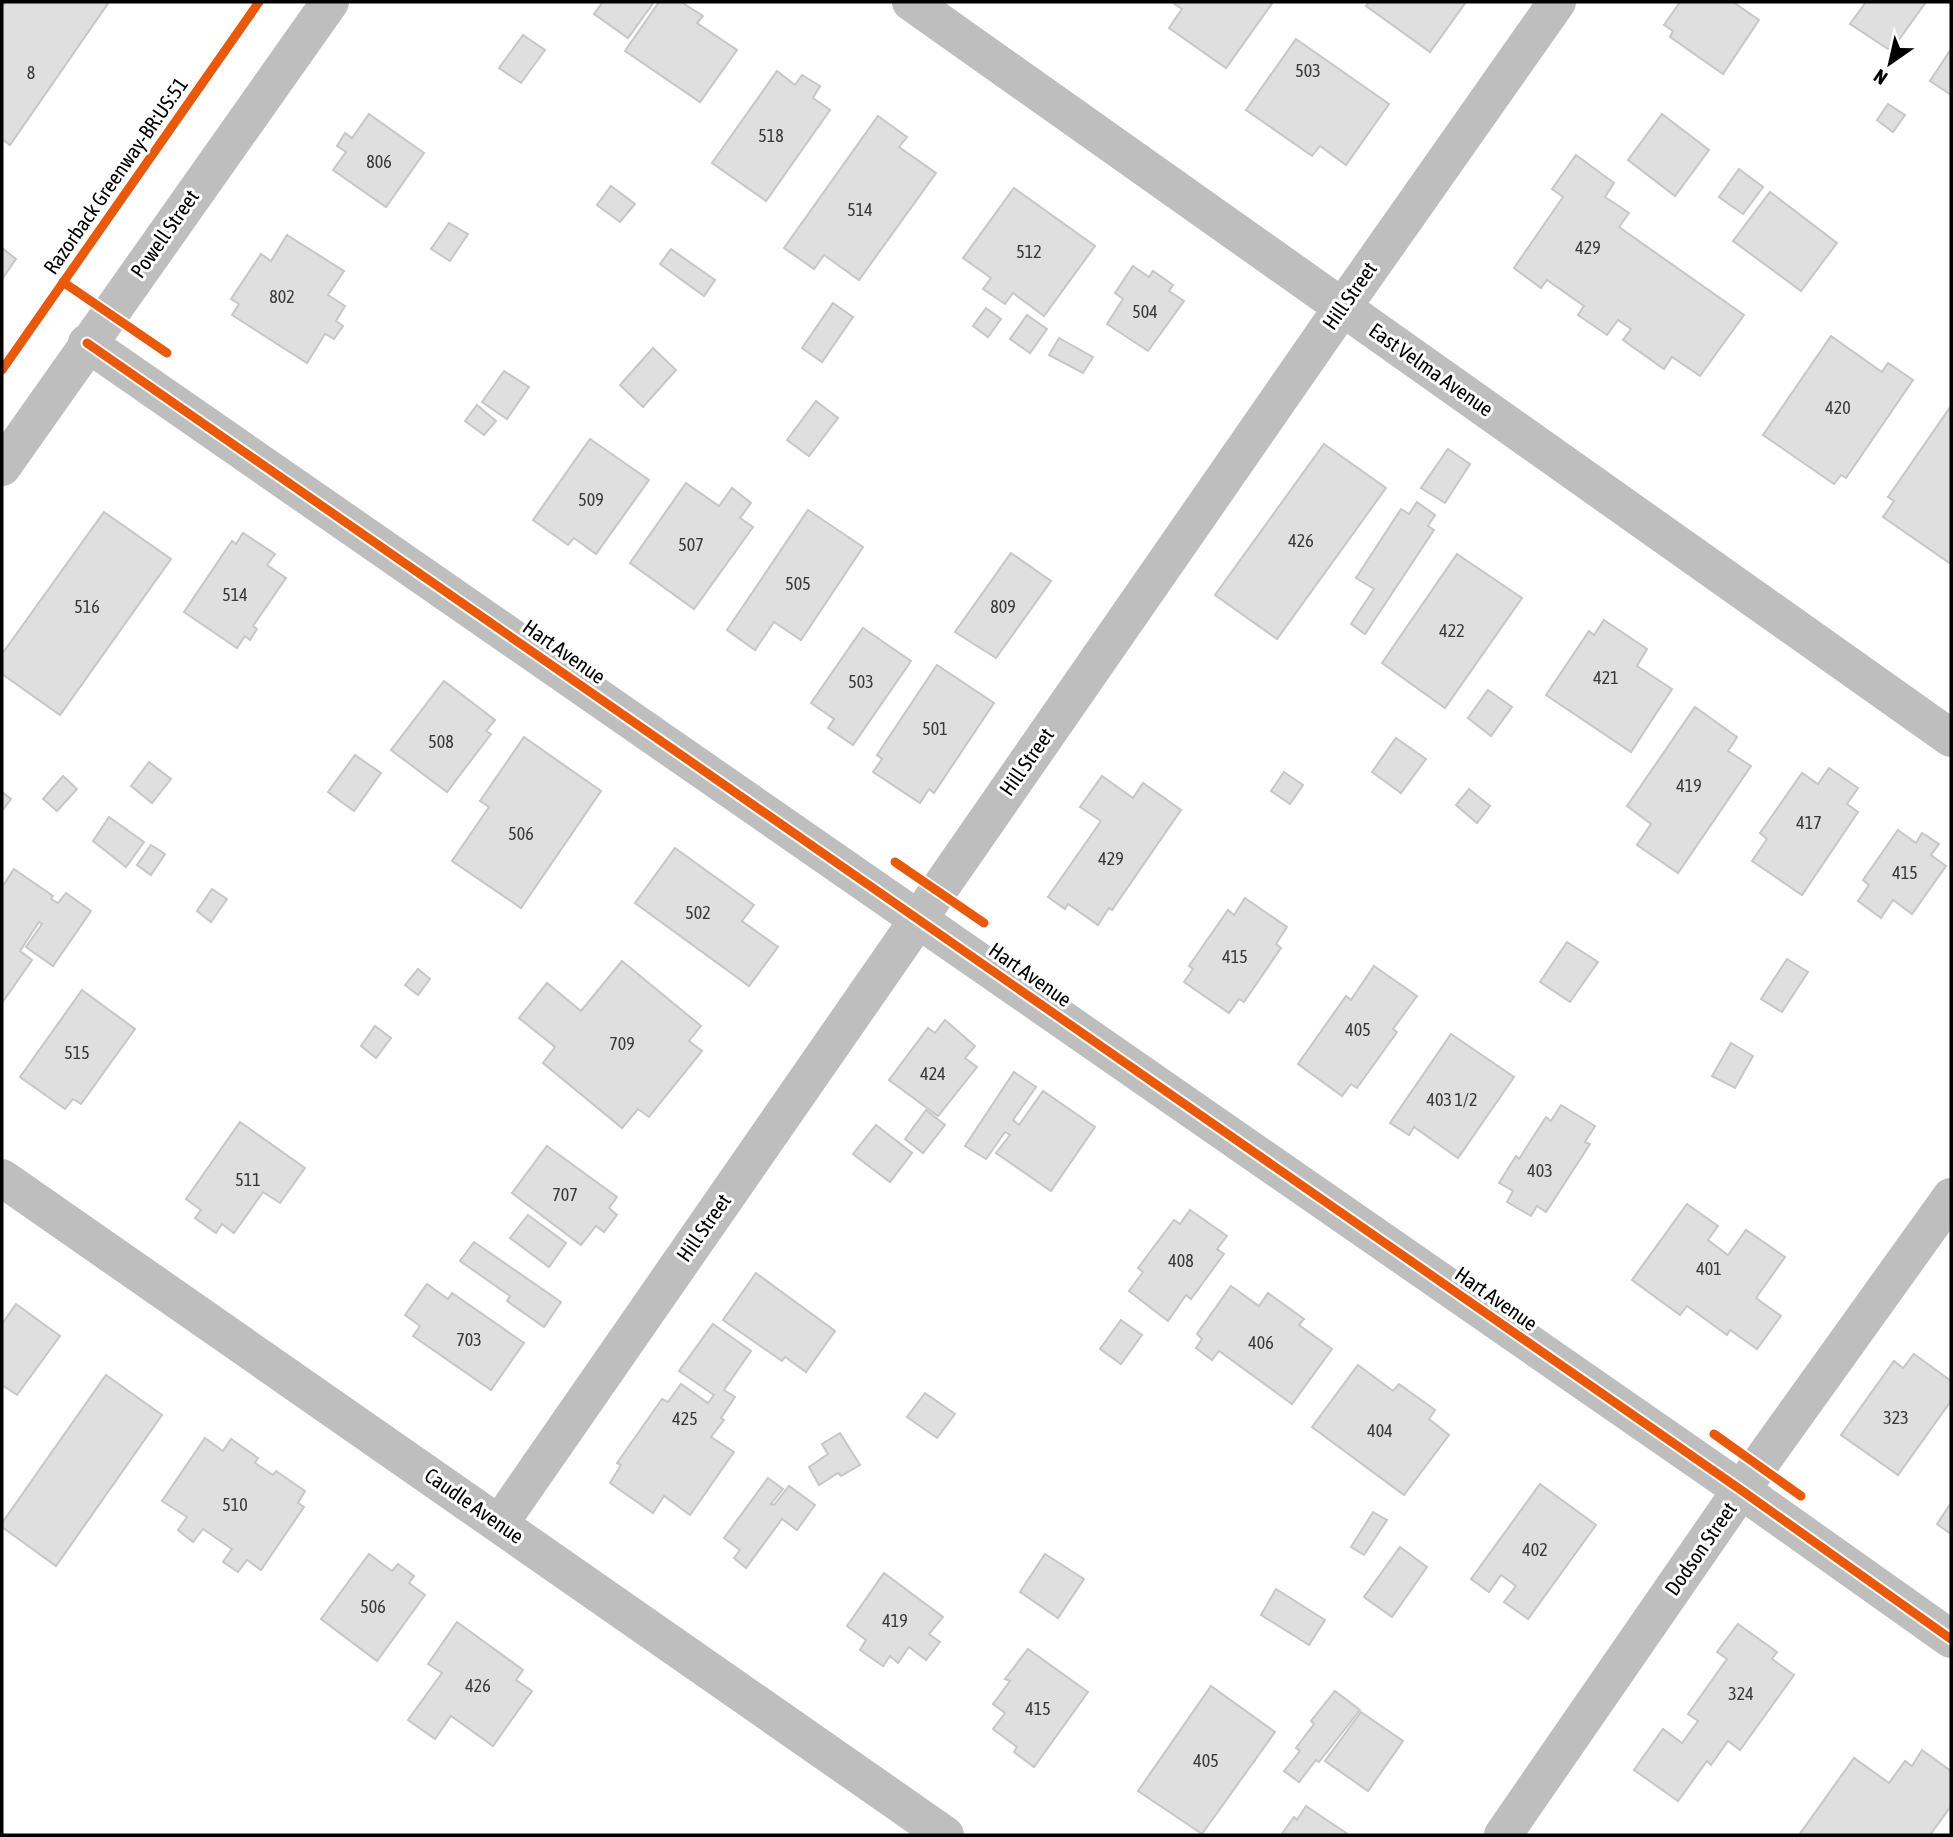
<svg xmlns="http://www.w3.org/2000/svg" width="1953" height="1837" font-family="'Asap Condensed',sans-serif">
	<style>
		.building { fill: #dfdfdf; stroke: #c7c7c7; stroke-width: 2 }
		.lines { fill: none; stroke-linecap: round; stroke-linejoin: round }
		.minor { stroke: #bebebe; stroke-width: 38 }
		.tertiary { stroke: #bebebe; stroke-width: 38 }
		.cycleway-casing { stroke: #fff; stroke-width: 13 }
		.cycleway { stroke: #e8590c; stroke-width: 9 }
		.labels { text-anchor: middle; stroke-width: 6; stroke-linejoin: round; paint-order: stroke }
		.number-label { font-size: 18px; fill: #383838 }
		.street-label { font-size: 21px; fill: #000; stroke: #fff }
	</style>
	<rect width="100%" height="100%" fill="#fff"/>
	<g class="building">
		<path d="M6 2H109L10 145 2 139V8Z"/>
		<path d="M603 2H654L628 38 594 14Z"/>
		<path d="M659 2H681L703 16 697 23 737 50 700 102 625 51Z"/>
		<path d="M1172 2H1273L1226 68 1169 28 1182 9Z"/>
		<path d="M1369 2H1466L1430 52 1366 6Z"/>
		<path d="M1680 2H1733L1759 20 1723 74 1670 37 1673 31 1664 25Z"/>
		<path d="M1866 2H1926L1891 51 1850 24Z"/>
		<path d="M523 35 545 50 521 83 499 68Z"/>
		<path d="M1296 39 1389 104 1346 165 1320 146 1312 156 1246 110Z"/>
		<path d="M1951 49V95L1930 81Z"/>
		<path d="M777 71 795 85 802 75 820 86 813 98 830 110 766 201 712 163Z"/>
		<path d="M1888 104 1905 115 1893 132 1877 120Z"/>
		<path d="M369 114 424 153 386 207 333 170 346 152 337 146 345 133 352 138Z"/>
		<path d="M1662 114 1709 150 1675 196 1628 160Z"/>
		<path d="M878 116 907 137 899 147 936 173 859 280 824 255 814 269 784 248Z"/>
		<path d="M1576 155 1614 183 1605 197 1629 213 1619 227 1744 315 1700 376 1672 357 1664 369 1623 340 1631 329 1618 320 1607 335 1578 315 1584 306 1547 280 1541 288 1514 268 1563 197 1552 189Z"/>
		<path d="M1739 169 1763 187 1743 214 1719 197Z"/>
		<path d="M611 186 635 204 620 222 597 205Z"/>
		<path d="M1014 188 1095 246 1044 316 1013 293 1005 304 983 289 991 278 963 258Z"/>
		<path d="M1770 192 1837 243 1801 291 1733 241Z"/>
		<path d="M449 223 468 234 450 261 431 249Z"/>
		<path d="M287 235 344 271 328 295 345 306 336 321 343 326 334 339 325 334 307 363 232 315 239 304 231 299 261 254 271 261Z"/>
		<path d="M2 248 16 259 2 279Z"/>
		<path d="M671 249 715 280 704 296 660 264Z"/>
		<path d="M1133 266 1149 277 1153 271 1173 285 1169 291 1184 301 1148 351 1107 324 1123 299 1115 293Z"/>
		<path d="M833 303 853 317 822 362 802 348Z"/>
		<path d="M986 308 1001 319 988 337 973 326Z"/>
		<path d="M1027 315 1047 329 1030 353 1010 339Z"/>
		<path d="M1831 336 1882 372 1888 363 1913 380 1846 478 1841 475 1834 484 1763 435Z"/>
		<path d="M1059 338 1093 357 1083 373 1049 355Z"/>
		<path d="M653 348 676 370 643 407 620 385Z"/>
		<path d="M504 371 529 387 507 419 482 402Z"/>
		<path d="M816 401 838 418 809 456 787 440Z"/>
		<path d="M477 405 496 421 484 435 465 421Z"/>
		<path d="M1951 406V564L1883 517 1894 501 1888 497Z"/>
		<path d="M590 439 649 480 596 554 574 538 568 545 533 520Z"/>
		<path d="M1324 444 1386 488 1277 639 1215 595Z"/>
		<path d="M1448 449 1470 464 1445 503 1421 488Z"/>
		<path d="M686 483 719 506 732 488 751 503 740 518 753 527 694 609 630 563Z"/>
		<path d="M1417 502 1435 515 1428 526 1434 530 1365 634 1351 624 1374 589 1356 578 1401 509 1409 514Z"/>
		<path d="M808 510 863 547 801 640 774 622 755 650 727 630Z"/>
		<path d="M104 512 171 559 60 715 2 674V654Z"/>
		<path d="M243 533 275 554 267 565 286 578 253 626 257 629 250 640 245 636 237 648 184 612 232 541 236 544Z"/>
		<path d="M1011 553 1051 581 996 658 955 632Z"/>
		<path d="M1457 554 1522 598 1445 708 1382 663Z"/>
		<path d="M1604 620 1647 649 1637 666 1672 689 1631 752 1546 695 1589 631 1594 635Z"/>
		<path d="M863 628 911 661 853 745 828 728 834 719 811 703Z"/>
		<path d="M937 665 994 703 934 793 929 789 920 803 873 772 882 759 877 755Z"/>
		<path d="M444 681 495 720 486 731 491 734 447 792 391 750Z"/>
		<path d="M1488 690 1512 707 1491 736 1468 718Z"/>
		<path d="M1695 707 1737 737 1728 751 1751 766 1678 873 1637 845 1651 824 1627 806Z"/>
		<path d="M524 737 601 791 521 908 452 861 489 807 480 801Z"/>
		<path d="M1396 738 1426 759 1401 793 1372 772Z"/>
		<path d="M355 755 381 773 354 811 328 792Z"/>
		<path d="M149 762 171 779 152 803 131 786Z"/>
		<path d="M1829 768 1858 788 1847 804 1858 812 1802 895 1752 861 1767 839 1760 833 1802 773 1818 784Z"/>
		<path d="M1284 772 1303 785 1290 804 1271 791Z"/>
		<path d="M63 776 77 789 57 811 43 799Z"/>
		<path d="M1102 776 1133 798 1143 783 1181 810 1112 910 1109 908 1098 925 1068 904 1065 909 1048 897 1101 821 1080 807Z"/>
		<path d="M1469 789 1490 806 1477 823 1456 805Z"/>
		<path d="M2 792 11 799 2 811Z"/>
		<path d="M109 817 144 842 126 867 93 841Z"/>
		<path d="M1898 830 1916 843 1922 833 1939 844 1931 855 1946 866 1912 914 1893 900 1881 918 1858 901 1869 885 1863 880Z"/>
		<path d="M151 845 165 854 151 875 137 865Z"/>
		<path d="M675 848 754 905 742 921 778 947 749 986 635 903Z"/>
		<path d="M14 869 53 896 51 899 58 903 66 893 91 911 53 966 26 947 42 924 39 922 20 951 32 960 2 1003V887Z"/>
		<path d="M212 889 227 899 211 922 197 911Z"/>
		<path d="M1245 898 1287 927 1276 944 1281 948 1244 1002 1239 999 1229 1013 1184 982 1193 969 1189 966 1228 910 1234 915Z"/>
		<path d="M1567 942 1598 962 1570 1002 1540 982Z"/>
		<path d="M1787 959 1808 972 1782 1012 1761 999Z"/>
		<path d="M622 961 701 1026 689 1041 702 1051 649 1117 638 1109 622 1128 543 1063 555 1047 519 1018 547 983 581 1011Z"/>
		<path d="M1374 966 1417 996 1393 1029 1397 1032 1357 1088 1351 1084 1342 1096 1298 1064 1346 996 1351 1000Z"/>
		<path d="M418 969 430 979 418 995 405 985Z"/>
		<path d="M82 990 135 1029 81 1104 73 1099 65 1109 20 1077Z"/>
		<path d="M945 1020 975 1046 965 1058 977 1067 938 1116 889 1080 928 1028 935 1033Z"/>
		<path d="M375 1026 391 1038 376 1058 361 1046Z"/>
		<path d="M1451 1034 1514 1077 1458 1158 1414 1127 1409 1135 1390 1123Z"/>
		<path d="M1731 1043 1753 1056 1735 1088 1712 1076Z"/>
		<path d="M1014 1072 1036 1087 1013 1120 1019 1125 1043 1091 1095 1127 1051 1191 996 1153 1010 1135 1005 1132 986 1159 965 1146Z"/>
		<path d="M1561 1105 1595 1126 1585 1142 1590 1144 1546 1212 1537 1206 1531 1216 1507 1202 1513 1191 1499 1183 1516 1156 1519 1159 1546 1117 1551 1121Z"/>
		<path d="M926 1110 945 1125 923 1153 905 1139Z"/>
		<path d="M240 1122 305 1168 280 1203 263 1192 234 1233 222 1224 216 1233 195 1218 201 1210 186 1199Z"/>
		<path d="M876 1125 912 1153 890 1182 853 1154Z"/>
		<path d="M547 1146 617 1197 609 1208 617 1215 604 1232 596 1226 581 1245 512 1193Z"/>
		<path d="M1687 1204 1718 1226 1708 1240 1728 1255 1746 1230 1785 1257 1756 1298 1781 1316 1757 1349 1730 1330 1727 1335 1687 1306 1680 1315 1632 1280Z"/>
		<path d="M1190 1210 1227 1236 1217 1249 1224 1254 1191 1299 1186 1295 1168 1321 1129 1291 1143 1272 1138 1268 1174 1220 1180 1224Z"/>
		<path d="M528 1215 566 1243 549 1267 510 1238Z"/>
		<path d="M474 1242 561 1302 544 1327 507 1301 510 1296 460 1261Z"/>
		<path d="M756 1273 835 1331 806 1372 785 1357 782 1361 723 1320Z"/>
		<path d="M427 1284 448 1299 452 1293 524 1343 491 1390 413 1336 420 1326 405 1315Z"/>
		<path d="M1231 1286 1259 1306 1268 1293 1304 1319 1299 1325 1332 1349 1292 1404 1219 1351 1212 1360 1196 1348 1202 1339 1197 1334Z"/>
		<path d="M16 1304 60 1336 17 1395 2 1385V1324Z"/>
		<path d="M1121 1320 1142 1335 1121 1364 1100 1349Z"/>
		<path d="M713 1324 751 1351 724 1390 735 1397 721 1418 724 1420 711 1437 734 1452 690 1515 664 1496 653 1513 610 1483 621 1465 617 1463 662 1399 668 1402 681 1384 708 1403 714 1395 679 1371Z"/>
		<path d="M1914 1354 1951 1381V1401L1898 1475 1841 1435 1894 1361 1903 1368Z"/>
		<path d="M1358 1365 1393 1391 1399 1384 1435 1410 1429 1419 1449 1435 1404 1495 1312 1427Z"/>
		<path d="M106 1375 162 1415 56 1566 2 1527V1523Z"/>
		<path d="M925 1393 955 1414 937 1438 907 1417Z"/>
		<path d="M840 1433 860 1465 841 1476 838 1473 819 1485 809 1467 828 1454 822 1444Z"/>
		<path d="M205 1438 223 1451 231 1439 258 1458 255 1463 273 1475 276 1471 305 1491 298 1503 304 1507 261 1570 247 1560 238 1572 223 1562 232 1549 203 1529 193 1542 178 1530 187 1517 162 1501Z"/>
		<path d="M768 1478 783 1489 771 1504 774 1505 789 1486 815 1505 797 1530 782 1519 746 1568 734 1558 740 1550 724 1538Z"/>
		<path d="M1540 1484 1596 1525 1528 1619 1504 1602 1516 1586 1501 1575 1489 1592 1471 1579Z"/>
		<path d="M1951 1503V1534L1937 1524Z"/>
		<path d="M1373 1512 1387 1520 1364 1555 1351 1547Z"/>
		<path d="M1400 1547 1427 1567 1392 1617 1364 1597Z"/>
		<path d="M369 1554 392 1571 398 1564 414 1576 409 1583 425 1595 377 1661 321 1619Z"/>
		<path d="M1045 1554 1084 1579 1058 1618 1020 1592Z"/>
		<path d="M884 1573 943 1617 929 1634 940 1642 926 1660 909 1647 898 1663 890 1656 883 1666 860 1650 866 1640 847 1626Z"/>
		<path d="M1276 1589 1325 1620 1309 1645 1261 1615Z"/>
		<path d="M457 1622 523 1670 516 1680 532 1691 493 1746 451 1716 435 1739 408 1720 442 1673 428 1664Z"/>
		<path d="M1738 1624 1777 1652 1772 1659 1794 1675 1740 1750 1728 1741 1711 1765 1707 1761 1678 1801 1634 1770 1663 1729 1682 1743 1698 1721 1688 1714 1727 1659 1717 1652Z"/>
		<path d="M1028 1649 1088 1692 1034 1767 1014 1752 1017 1747 993 1729 1005 1713 993 1704 1010 1681 1005 1679Z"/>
		<path d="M1211 1686 1275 1732 1202 1834 1138 1791Z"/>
		<path d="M1335 1691 1360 1710 1319 1762 1316 1760 1299 1782 1284 1771 1300 1751 1296 1748 1314 1724 1311 1721Z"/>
		<path d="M1361 1712 1403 1741 1368 1791 1325 1761Z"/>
		<path d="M1922 1750 1951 1771V1806L1930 1835H1799L1854 1758 1889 1783 1905 1761 1912 1766Z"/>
		<path d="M1306 1806 1349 1835H1281L1294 1817 1297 1820Z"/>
	</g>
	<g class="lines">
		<g class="minor">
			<path d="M911 2 1951 738"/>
			<path d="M87 343 1741 1490 1951 1639"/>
			<path d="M500 1523 1342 308 1557 2"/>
			<path d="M1503 1835 1741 1490 1951 1197"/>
		</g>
		<g class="tertiary">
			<path d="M2 467 330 2"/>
			<path d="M2 1178 945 1835"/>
		</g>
		<g class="cycleway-casing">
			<g id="cycleway">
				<path d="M63 282 167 353"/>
				<path d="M87 343 1741 1490 1951 1639"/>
				<path d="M2 370 259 2"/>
				<path d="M895 862 984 923"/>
				<path d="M1714 1434 1801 1496"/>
			</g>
		</g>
		<use href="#cycleway" class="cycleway"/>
	</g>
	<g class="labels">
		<g class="number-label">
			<text x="1308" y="77">503</text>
			<text x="31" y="79">8</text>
			<text x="771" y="142">518</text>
			<text x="379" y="168">806</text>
			<text x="860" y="216">514</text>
			<text x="1588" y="254">429</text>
			<text x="1029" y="258">512</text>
			<text x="282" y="303">802</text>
			<text x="1145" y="318">504</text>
			<text x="1838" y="414">420</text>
			<text x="591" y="506">509</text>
			<text x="1301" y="547">426</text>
			<text x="691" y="551">507</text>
			<text x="798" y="590">505</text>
			<text x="235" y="601">514</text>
			<text x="87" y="613">516</text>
			<text x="1003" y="613">809</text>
			<text x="1452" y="637">422</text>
			<text x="1606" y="684">421</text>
			<text x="861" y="688">503</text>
			<text x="935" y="735">501</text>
			<text x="441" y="748">508</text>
			<text x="1689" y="792">419</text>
			<text x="1809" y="829">417</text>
			<text x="521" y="840">506</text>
			<text x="1111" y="865">429</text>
			<text x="1905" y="879">415</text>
			<text x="698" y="919">502</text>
			<text x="1235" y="963">415</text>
			<text x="1358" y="1036">405</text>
			<text x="622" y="1050">709</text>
			<text x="77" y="1059">515</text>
			<text x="933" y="1080">424</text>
			<text x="1452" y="1106">403 1/2</text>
			<text x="1540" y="1177">403</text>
			<text x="248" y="1186">511</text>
			<text x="565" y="1201">707</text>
			<text x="1181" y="1267">408</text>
			<text x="1709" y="1275">401</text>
			<text x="469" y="1346">703</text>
			<text x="1261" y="1349">406</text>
			<text x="1896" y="1424">323</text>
			<text x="685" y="1425">425</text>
			<text x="1380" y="1437">404</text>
			<text x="235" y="1511">510</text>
			<text x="1535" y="1556">402</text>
			<text x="373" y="1613">506</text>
			<text x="895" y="1627">419</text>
			<text x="478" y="1692">426</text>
			<text x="1741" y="1700">324</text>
			<text x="1038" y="1715">415</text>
			<text x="1206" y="1767">405</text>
		</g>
		<g class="street-label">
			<text transform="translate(116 176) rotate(-55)" y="7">Razorback Greenway-BR:US:51</text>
			<text transform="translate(165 234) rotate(-55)" y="7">Powell Street</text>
			<text transform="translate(1350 296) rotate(-55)" y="7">Hill Street</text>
			<text transform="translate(1431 370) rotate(35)" y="7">East Velma Avenue</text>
			<text transform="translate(564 652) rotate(35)" y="7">Hart Avenue</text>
			<text transform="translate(1027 762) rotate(-55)" y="7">Hill Street</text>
			<text transform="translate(1030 975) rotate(35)" y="7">Hart Avenue</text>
			<text transform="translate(704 1228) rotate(-55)" y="7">Hill Street</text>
			<text transform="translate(1496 1299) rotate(35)" y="7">Hart Avenue</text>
			<text transform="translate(474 1506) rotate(35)" y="7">Caudle Avenue</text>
			<text transform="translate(1701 1549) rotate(-55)" y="7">Dodson Street</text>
		</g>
	</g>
	<rect width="1953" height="1837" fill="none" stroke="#000000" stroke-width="7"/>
	<g transform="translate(1890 63) rotate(214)" stroke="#ffffff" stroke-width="5" paint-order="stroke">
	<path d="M0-5L12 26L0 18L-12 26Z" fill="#000000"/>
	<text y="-10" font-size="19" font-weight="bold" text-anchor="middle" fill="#000000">N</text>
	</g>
</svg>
